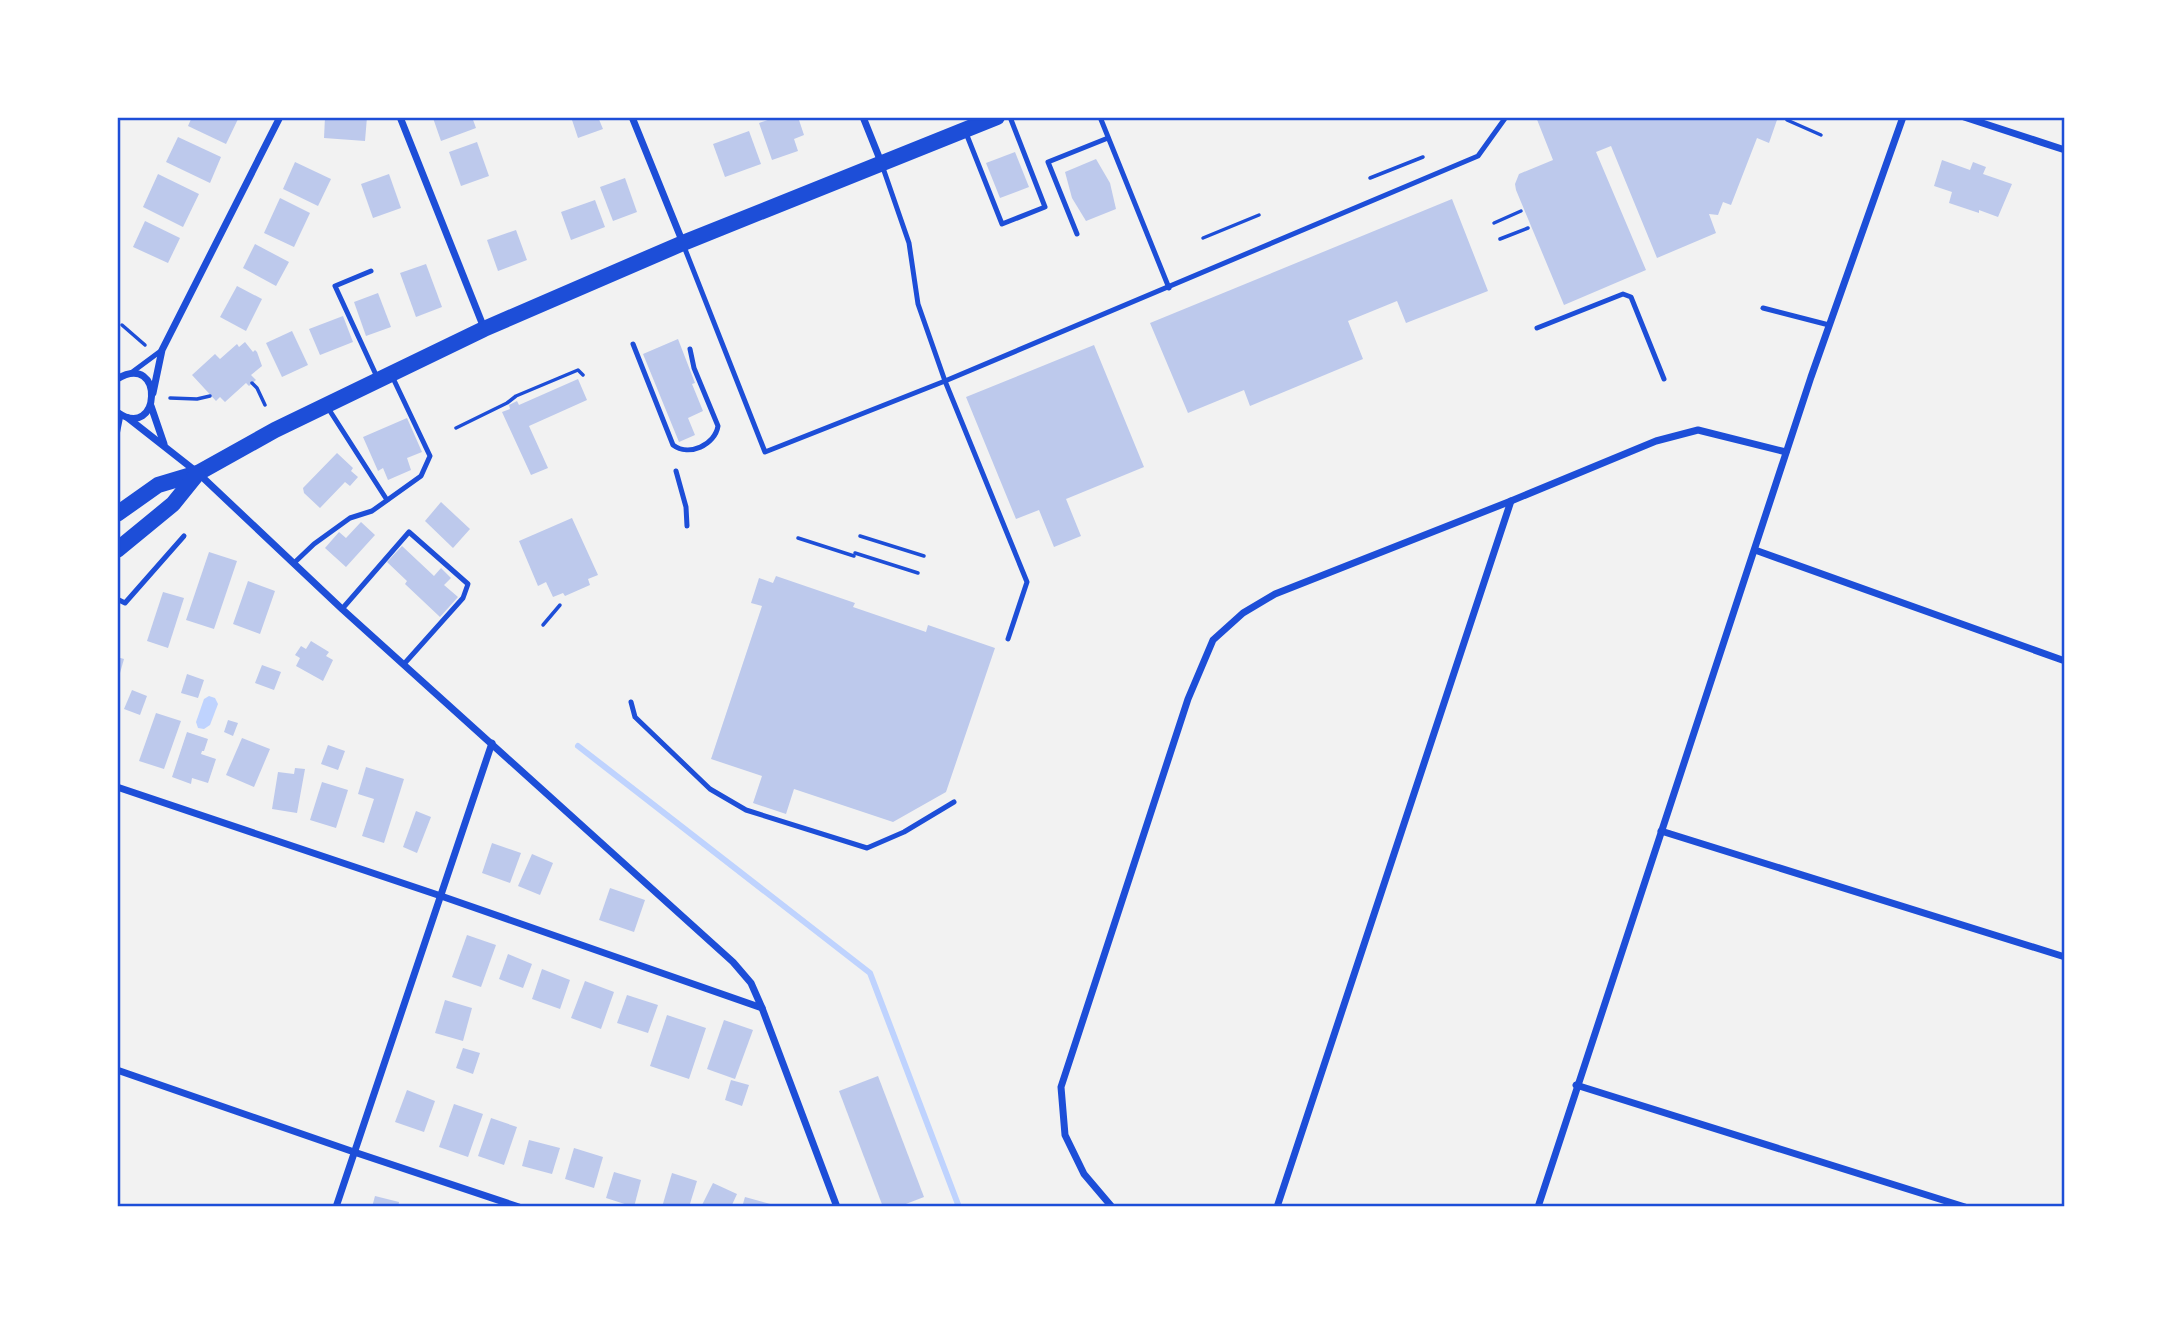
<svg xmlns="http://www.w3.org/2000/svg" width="2182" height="1324" font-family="'Golos Text',sans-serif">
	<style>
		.water { fill: #bfd3fe }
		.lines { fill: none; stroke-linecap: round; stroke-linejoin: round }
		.stream { stroke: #bfd3fe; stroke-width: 6 }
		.building { fill: #bdc9ec }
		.path { stroke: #1d4ed8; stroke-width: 3.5 }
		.service { stroke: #1d4ed8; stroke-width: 5 }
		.minor { stroke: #1d4ed8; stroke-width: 7 }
		.primary { stroke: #1d4ed8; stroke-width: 16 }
		.neatline { fill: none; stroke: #1d4ed8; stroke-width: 2.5 }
	</style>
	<rect width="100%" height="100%" fill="#f2f2f2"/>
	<path class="water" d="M209 696 215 698 218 704 210 725 204 729 198 728 196 722 204 699Z"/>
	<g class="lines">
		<path class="stream" d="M578 746 870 973 959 1207"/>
	</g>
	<g class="building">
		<path d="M192 117H239L226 144 188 126Z"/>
		<path d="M325 117H367L365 141 324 138Z"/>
		<path d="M435 117H472L476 128 441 141 433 118Z"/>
		<path d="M571 117H598L603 129 578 138Z"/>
		<path d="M776 117H798L804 135 794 139 798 151 772 160 759 123Z"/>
		<path d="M1536 117H1778L1769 143 1757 138 1731 205 1723 202 1718 215 1709 214 1716 233 1657 258 1611 146 1596 152 1646 270 1564 305 1516 190 1515 184 1519 174 1553 160Z"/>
		<path d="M749 131 761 164 725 177 713 144Z"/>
		<path d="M178 137 221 157 210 183 166 162Z"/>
		<path d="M477 142 489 176 461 186 449 152Z"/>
		<path d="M1015 152 1029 187 1000 198 986 163Z"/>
		<path d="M1096 159 1110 183 1116 209 1086 221 1072 198 1065 172Z"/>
		<path d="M1942 160 1970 170 1973 162 1986 167 1983 174 2012 184 1998 217 1979 210V213L1949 203 1952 192 1934 186Z"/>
		<path d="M295 162 331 179 318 206 283 189Z"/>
		<path d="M158 174 199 194 183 227 143 207Z"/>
		<path d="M389 174 401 208 373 218 361 184Z"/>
		<path d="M625 178 637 212 613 221 600 187Z"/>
		<path d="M280 198 310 213 294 247 264 233Z"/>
		<path d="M1452 199 1488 291 1406 323 1397 301 1348 321 1363 359 1250 406 1244 390 1188 413 1150 323Z"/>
		<path d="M595 200 605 227 571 240 561 212Z"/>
		<path d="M145 221 180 238 168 263 133 247Z"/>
		<path d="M516 230 527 260 498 271 487 240Z"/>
		<path d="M255 244 289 262 276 286 243 268Z"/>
		<path d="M426 264 442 307 416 317 400 273Z"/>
		<path d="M237 286 262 299 246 331 220 317Z"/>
		<path d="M378 293 391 327 366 336 354 302Z"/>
		<path d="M343 316 353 342 320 355 309 329Z"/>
		<path d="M292 331 308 365 282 377 266 343Z"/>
		<path d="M678 339 695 383 692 384 703 411 688 418 695 435 679 442 643 354Z"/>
		<path d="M245 342 253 352 255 350 257 352 262 366 251 375 256 380 249 386 246 383 225 402 220 397 216 401 192 375 215 354 220 359 237 344 239 347Z"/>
		<path d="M1094 345 1144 467 1066 499 1081 536 1054 547 1039 510 1016 519 966 397Z"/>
		<path d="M578 379 587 400 529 426 548 468 531 475 502 412 510 409 509 405 517 401 519 405Z"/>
		<path d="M407 418 422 452 407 458 411 470 388 480 383 468 378 471 363 437Z"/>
		<path d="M337 453 353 468 351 471 358 477 350 486 345 482 320 508 304 493 303 488Z"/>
		<path d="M441 502 470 529 453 548 425 521Z"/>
		<path d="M572 518 598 575 588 579 590 585 565 596 563 593 553 597 546 582 538 586 519 541Z"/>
		<path d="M361 522 375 535 346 567 325 548 339 532 346 538Z"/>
		<path d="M402 546 434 576 441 568 451 578 444 585 458 597 440 617 405 584 407 581 387 562Z"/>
		<path d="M209 552 237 561 214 629 186 620Z"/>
		<path d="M776 576 855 603 853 607 926 632 928 625 995 648 946 792 893 822 794 789 786 814 753 803 762 776 711 759 762 606 751 603 759 578 773 583Z"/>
		<path d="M248 581 275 591 260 634 233 624Z"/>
		<path d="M163 592 184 598 168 648 147 641Z"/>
		<path d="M311 641 329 652 326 656 333 660 323 681 296 666 300 658 295 655 301 646 306 649Z"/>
		<path d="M117 657 124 659 118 680H117Z"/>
		<path d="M262 665 281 672 274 690 255 683Z"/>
		<path d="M187 674 204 680 198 698 181 693Z"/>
		<path d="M132 690 147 696 140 715 124 709Z"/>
		<path d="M156 713 181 721 164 769 139 761Z"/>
		<path d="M228 720 238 723 233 736 224 732Z"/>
		<path d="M187 732 208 739 204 751H202L201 754 216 759 208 783 192 778 191 784 172 777Z"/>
		<path d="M242 738 270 749 254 787 226 775Z"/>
		<path d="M328 745 345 751 338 770 321 764Z"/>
		<path d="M366 767 404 779 384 843 362 836 374 799 358 794Z"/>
		<path d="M295 768 305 769 297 813 272 809 278 772 294 774Z"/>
		<path d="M322 782 348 790 336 828 310 820Z"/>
		<path d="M416 811 431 817 417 853 403 847Z"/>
		<path d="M492 843 521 853 510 883 482 873Z"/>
		<path d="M532 854 553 863 540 895 518 886Z"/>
		<path d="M610 888 645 900 634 932 599 920Z"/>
		<path d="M467 935 496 945 481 987 452 977Z"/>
		<path d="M508 954 532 964 523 988 499 979Z"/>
		<path d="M542 969 570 980 560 1009 532 999Z"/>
		<path d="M585 981 614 992 601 1029 571 1018Z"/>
		<path d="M627 995 658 1005 648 1033 617 1023Z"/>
		<path d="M445 1000 472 1008 463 1041 435 1033Z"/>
		<path d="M667 1015 706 1028 689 1079 650 1066Z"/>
		<path d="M724 1020 753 1030 735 1079 707 1069Z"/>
		<path d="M463 1048 480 1053 473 1074 456 1068Z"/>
		<path d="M878 1076 924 1197 898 1207H883L839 1091Z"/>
		<path d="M731 1080 749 1085 742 1106 725 1100Z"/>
		<path d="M407 1090 435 1101 424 1132 395 1122Z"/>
		<path d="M454 1104 483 1114 468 1157 439 1147Z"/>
		<path d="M491 1118 517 1127 504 1165 478 1156Z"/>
		<path d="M529 1140 560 1148 552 1174 522 1166Z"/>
		<path d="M574 1148 603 1157 594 1188 565 1179Z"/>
		<path d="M614 1172 641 1180 634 1207 606 1198Z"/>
		<path d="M672 1173 697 1181 689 1207H662Z"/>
		<path d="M713 1183 737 1194 731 1207H701Z"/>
		<path d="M375 1196 399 1202 398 1207H372Z"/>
		<path d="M745 1197 778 1206V1207H742Z"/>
	</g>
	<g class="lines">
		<g class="path">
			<path d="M1787 120 1821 135"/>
			<path d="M1370 178 1423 157"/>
			<path d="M1494 223 1521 211"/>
			<path d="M1203 238 1259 215"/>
			<path d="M1500 239 1528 228"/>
			<path d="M122 325 145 345"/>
			<path d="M252 383 257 388 265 405"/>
			<path d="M170 398 197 399 210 396"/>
			<path d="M456 428 507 403 516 396 578 370 583 375"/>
			<path d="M860 536 924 556"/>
			<path d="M798 538 854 556"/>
			<path d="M855 553 918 573"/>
			<path d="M543 625 560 605"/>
		</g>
		<g class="service">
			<path d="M1100 117 1169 288"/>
			<path d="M966 133 1002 224 1045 207 1010 117"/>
			<path d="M882 165 909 243 918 304 945 381 1027 582 1008 639"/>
			<path d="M1077 234 1048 162 1108 138"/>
			<path d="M683 244 765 452 945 381 1478 156 1506 117"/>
			<path d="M371 271 335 286 377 377"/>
			<path d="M1763 308 1829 325"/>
			<path d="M1537 328 1623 294 1631 297 1664 379"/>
			<path d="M633 344 673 445C689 457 715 445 718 426L694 368 690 349"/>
			<path d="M131 373 162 350"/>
			<path d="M328 408 387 500"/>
			<path d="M117 435 121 415"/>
			<path d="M676 471 686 507 687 526"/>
			<path d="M294 563 314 544 350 518 372 511 421 476 430 456 392 376"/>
			<path d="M117 599 125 603 184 536"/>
			<path d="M342 609 409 532 468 584 463 598 404 664"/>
			<path d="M631 702 635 717 710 789 746 810 867 848 904 832 954 802"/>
		</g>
		<g class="minor">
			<path d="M400 117 484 328"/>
			<path d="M632 117 683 243"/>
			<path d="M863 117 881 162"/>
			<path d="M1964 117 2065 150"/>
			<path d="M117 379C165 350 161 443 117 412"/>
			<path d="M153 393 162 350 280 117"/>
			<path d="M151 406 164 444"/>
			<path d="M128 418 198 473 342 609 733 962 751 983 762 1008 837 1207"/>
			<path d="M1755 550 2065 661"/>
			<path d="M117 787 441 896 762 1008"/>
			<path d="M1661 831 2065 957"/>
			<path d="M117 1070 354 1152 519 1207"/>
			<path d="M1576 1085 1965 1207"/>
			<path d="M336 1207 492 743"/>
			<path d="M1112 1207 1084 1174 1065 1135 1061 1087 1188 699 1213 640 1243 613 1275 594 1511 501 1656 441 1698 430 1786 452"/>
			<path d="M1277 1207 1511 501"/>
			<path d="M1538 1207 1811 377 1903 117"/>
		</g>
		<g class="primary">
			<path d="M117 514 158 485 198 473 275 430 484 329 683 243 997 117"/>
			<path d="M117 550 173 504 198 473"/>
		</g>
	</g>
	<rect width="2182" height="1324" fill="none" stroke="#ffffff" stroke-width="238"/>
	<rect x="119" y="119" width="1944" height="1086" class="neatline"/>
</svg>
